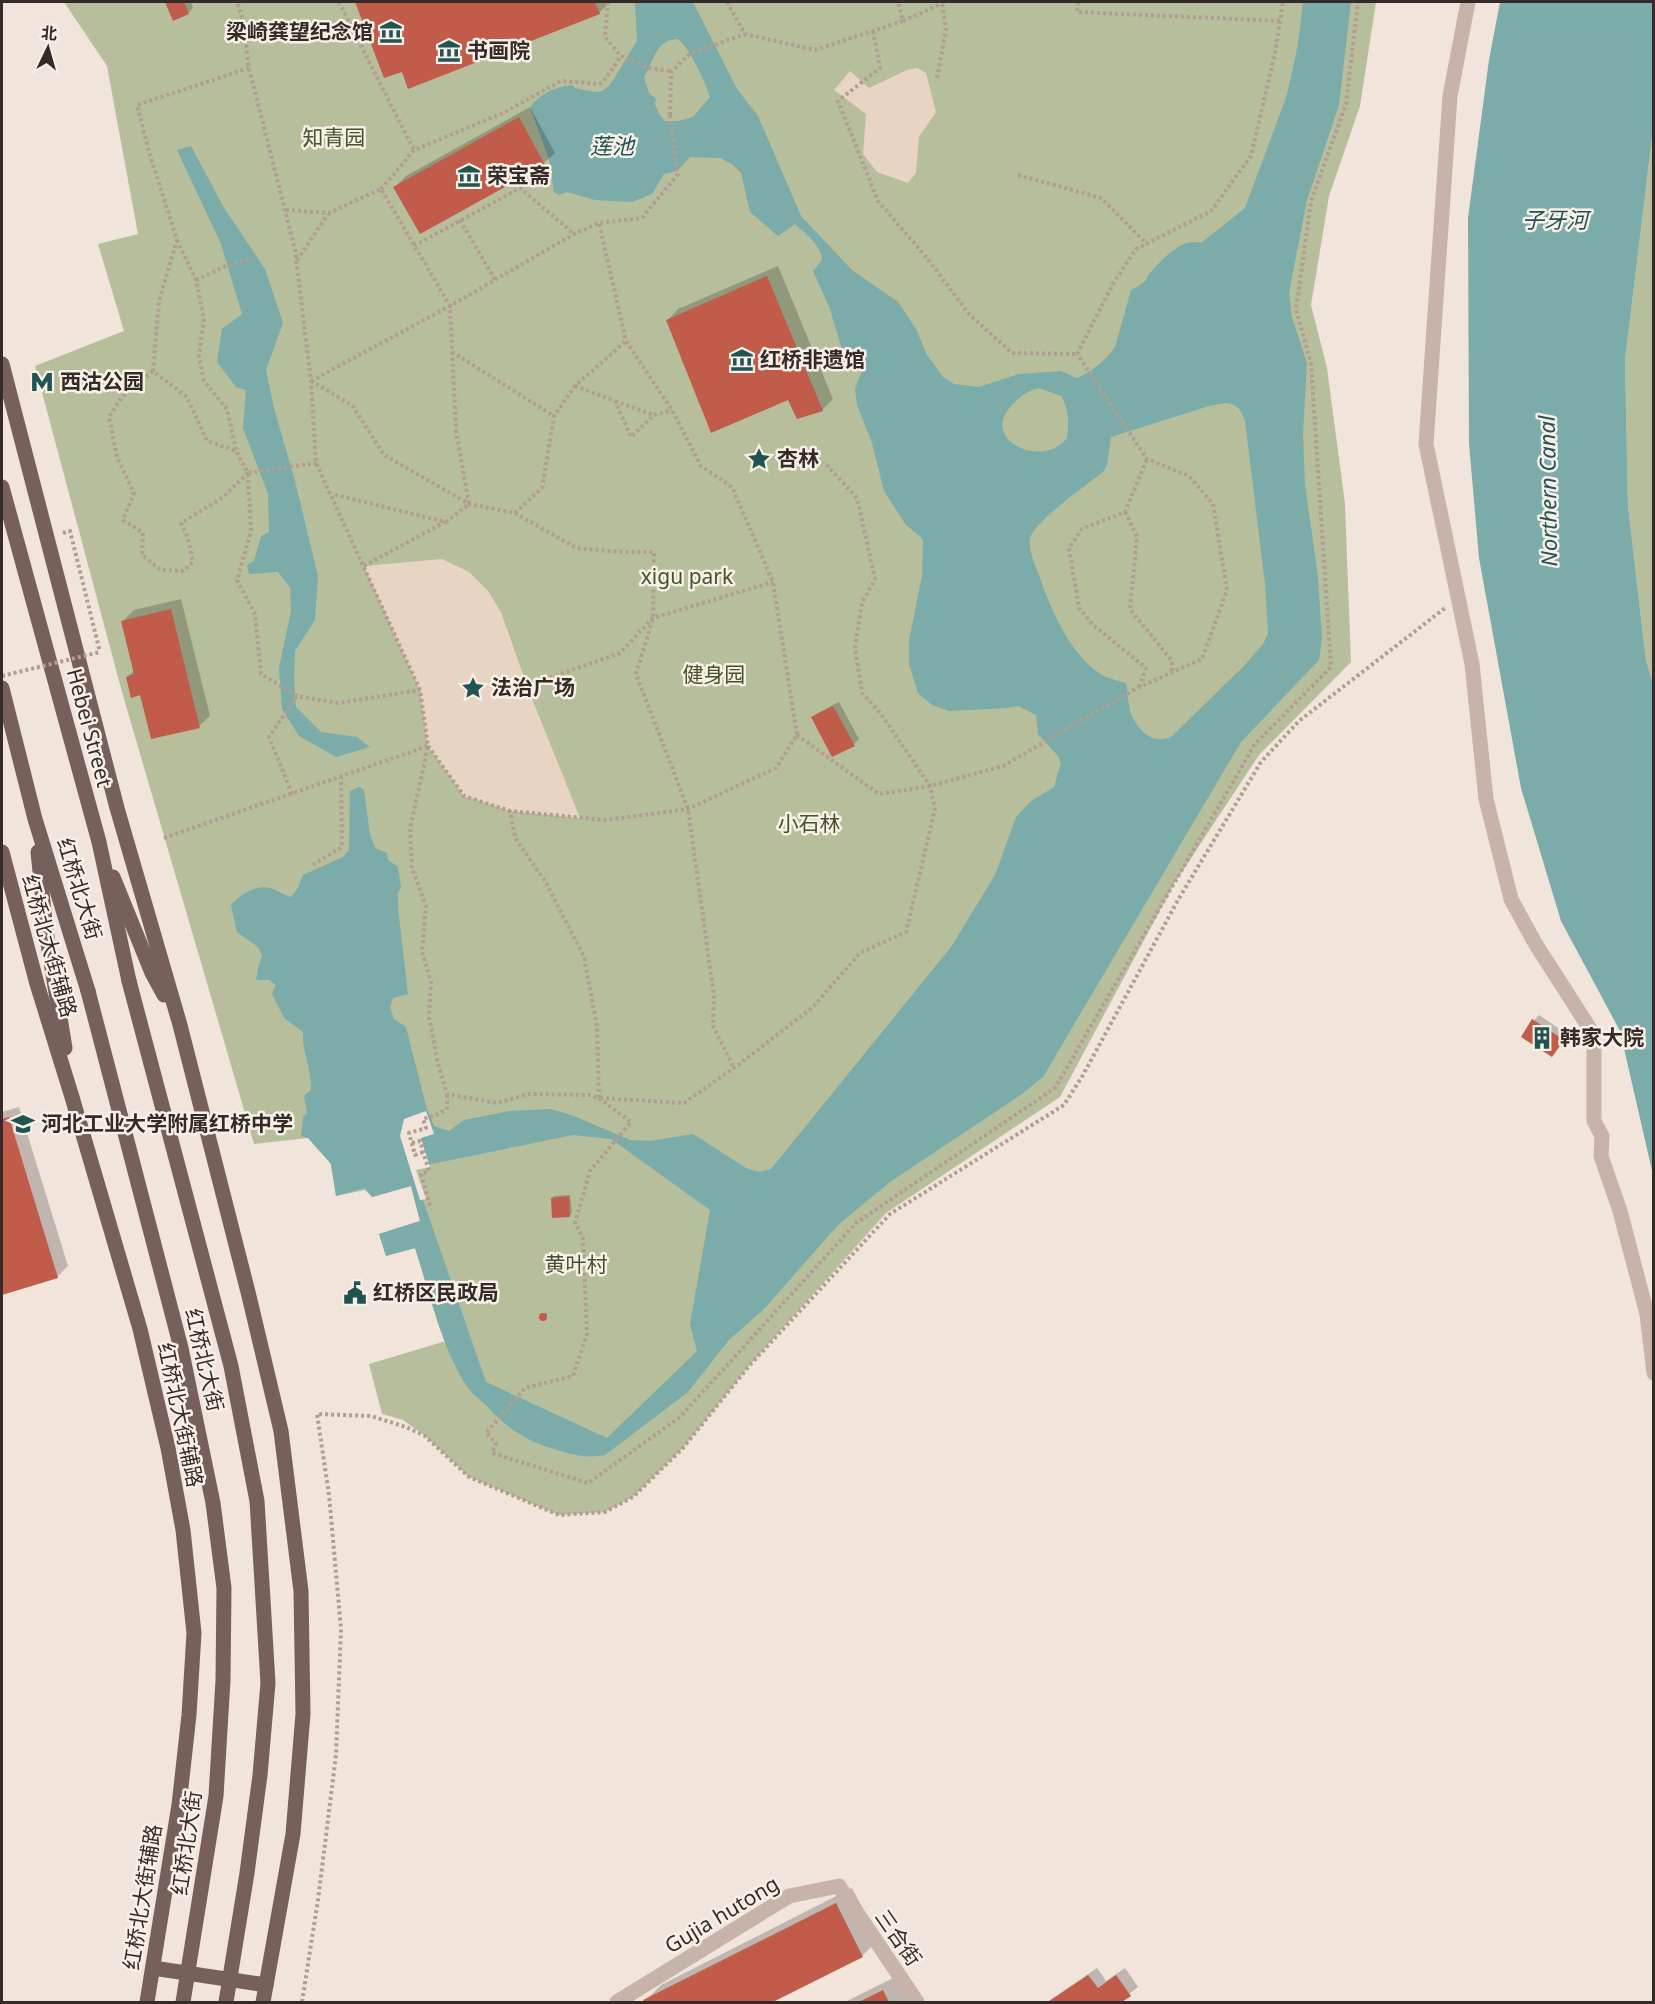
<svg xmlns="http://www.w3.org/2000/svg" width="1655" height="2004" font-family="'Noto Sans','Noto Sans SC',sans-serif">
	<style>
		.green { fill: #b6be9b }
		.plaza { fill: #e7d4c2 }
		.water { fill: #7bacaa; fill-rule: evenodd }
		.pier { fill: #f0e4db }
		.shadow { fill: #0003 }
		.building { fill: #c05c49 }
		.lines { fill: none; stroke-linecap: round; stroke-linejoin: round }
		.path { stroke: #b39d92; stroke-width: 4; stroke-dasharray: 3 3; stroke-linecap: butt }
		.minor { stroke: #c7b3a7; stroke-width: 15 }
		.major { stroke: #766059; stroke-width: 15 }
		.path-bridge { stroke: #b39d92; stroke-width: 4; stroke-dasharray: 3 3; stroke-linecap: butt }
		.major-bridge { stroke: #766059; stroke-width: 15 }
		.labels { text-anchor: middle; stroke-width: 5; stroke-linejoin: round; paint-order: stroke }
		.poi-label { font-size: 21px; font-weight: bold; fill: #342a27; stroke: #f8efe7; text-anchor: start }
		.park-label { font-size: 21px; fill: #47512c; stroke: #f8efe7 }
		.street-label { font-size: 21px; fill: #342a27; stroke: #f8efe7 }
		.water-label { font-size: 22px; font-style: italic; fill: #1f5453; stroke: #f8efe7 }
	</style>
	<rect width="100%" height="100%" fill="#f0e4db"/>
	<g class="green">
		<path d="M64 2H1376L1360 106 1329 196 1311 305 1327 368 1345 504 1351 662 1259 755 1174 884 1060 1097 886 1213 749 1366 683 1448 633 1497 605 1512 559 1515 469 1477 425 1436 403 1420 382 1414 369 1364 446 1341 415 1248 386 1256 379 1234 420 1221 411 1186 372 1197 365 1190 336 1196 331 1164 308 1138 254 1144 122 692 35 366 124 331 98 244 138 234 107 66Z"/>
		<path d="M1653 129V689L1646 661 1628 506 1625 361Z"/>
	</g>
	<g class="plaza">
		<path d="M917 68 926 73 936 112 919 137 916 173 908 183 877 172 863 154 866 114 834 90 850 71 869 88 907 70Z"/>
		<path d="M442 559 469 572 488 591 501 612 527 686 580 818 510 811 464 796 428 746 420 690 364 566Z"/>
	</g>
	<g class="water">
		<path d="M635 2H693L737 89 758 116 801 216 852 270 898 302 916 329 927 355 943 377 954 384 979 387 1019 374 1061 371 1077 378C1090 373 1107 359 1115 347L1131 290C1135 288 1141 285 1144 282 1149 278 1145 279 1149 274 1161 261 1181 237 1201 243L1245 208 1287 95 1298 44 1303 2H1351L1339 105 1307 200 1289 293 1292 317 1307 363 1303 434 1305 485 1318 577 1322 639 1319 660 1241 742 1043 1077 1022 1094 890 1182 838 1225 765 1308 729 1340 688 1392 605 1455C586 1459 569 1454 551 1448 525 1441 505 1426 487 1406 482 1401 477 1398 473 1394 444 1359 429 1291 415 1248L386 1256 379 1234 420 1221 411 1186 372 1197 365 1188 336 1196 331 1164 308 1138 301 1136 303 1117 307 1113 304 1096 311 1090C312 1069 302 1054 303 1032L284 1018 272 994 276 985 269 980H256L258 969 262 955 258 947 237 932 231 905C240 894 258 883 273 889 280 892 284 895 291 897L298 888 303 875 343 857 349 850 350 791 360 787 364 790 370 835 375 848 387 853 388 860 398 867 401 887 398 893V908L408 994 393 998 390 1007 394 1019 406 1027 426 1106 434 1126 449 1131 464 1120 510 1111 551 1109 574 1116 630 1140 650 1141 693 1134 746 1168 759 1172 771 1169 951 947 995 875 1016 817 1031 801 1054 787 1061 763 1058 756 1038 734 1036 715 1018 706 1008 708 949 711 932 705 918 693 909 664V641L922 576 923 542 922 538 906 525 884 491 872 443 857 405 855 389 862 371 859 359 843 353 830 309 813 271 822 260C821 245 806 234 795 224L778 236 750 212 741 173 732 164 720 158 690 157 677 171 664 174 652 194 632 202 595 200 567 192 559 195 554 192 549 159 530 108C539 94 555 87 572 85L575 88 595 92 602 91 610 85 637 41ZM677 39C689 45 706 84 710 97L693 117 678 121H665L659 114 655 104 656 99 649 93 644 77C654 62 655 40 677 39ZM1039 388 1061 396C1069 409 1069 423 1067 438 1043 470 978 440 1012 405 1020 396 1027 391 1039 388ZM1225 403C1238 404 1241 410 1245 421L1265 584 1268 634 1263 644 1244 666 1172 736C1155 746 1139 732 1132 716 1128 706 1128 693 1126 683 1119 681 1111 679 1104 676 1072 658 1051 611 1040 578 1036 567 1028 551 1030 539 1032 523 1088 484 1103 472L1107 465 1111 437 1209 406ZM573 1135 611 1139 710 1210 690 1324 697 1351 607 1438 486 1382 412 1168Z"/>
		<path d="M1500 2H1653V129L1625 361 1628 506 1646 661 1654 688 1653 1175 1620 1031 1561 921 1521 788 1479 558 1469 443 1468 218 1489 60Z"/>
		<path d="M191 146 224 208 265 269 283 323 266 370 274 408 295 481 318 576 315 620 295 651 294 678 296 707 321 732 357 737 370 747 336 757 299 736 282 709 279 668 291 611 290 587 278 572 249 574 247 565 254 561 261 536 269 532 268 494 243 428 246 390 236 387 217 362 222 329 242 314 221 244 177 150Z"/>
	</g>
	<path class="pier" d="M426 1111 434 1134 421 1138 430 1167 416 1170 426 1199 420 1200 400 1136 404 1119Z"/>
	<g class="shadow">
		<path d="M166 2H191L193 8 188 13 173 19Z"/>
		<path d="M356 2H610L599 13 385 76Z"/>
		<path d="M530 107 555 153 544 163 420 232 395 187 406 176Z"/>
		<path d="M778 266 833 399 822 410 788 398 668 320 678 309Z"/>
		<path d="M181 599 210 716 199 726 141 694 127 677 135 670 123 621 134 610Z"/>
		<path d="M839 702 859 739 854 744 813 718 818 713Z"/>
		<path d="M1539 1015 1567 1034 1552 1055 1534 1020Z"/>
		<path d="M19 1107 68 1266 57 1277 2 1294V1112Z"/>
		<path d="M570 1195 572 1213 570 1215 552 1198 554 1196Z"/>
		<path d="M543 1313H547V1317L541 1319Z"/>
		<path d="M852 1888 879 1939 862 1956 770 2002H646L645 2001 661 1985Z"/>
		<path d="M1097 1968 1106 1981 1125 1968 1138 1987 1119 2002H1083L1082 2001 1079 2002H1047Z"/>
		<path d="M899 1975 913 2002H845Z"/>
	</g>
	<g class="building">
		<path d="M165 2H184L189 14 173 21Z"/>
		<path d="M355 2H595L600 14 408 89 402 72 384 78Z"/>
		<path d="M519 117 545 165 420 234 393 187Z"/>
		<path d="M767 276 823 411 797 419 788 400 711 433 666 320Z"/>
		<path d="M171 609 200 728 151 739 140 695 131 698 126 677 134 674 121 621Z"/>
		<path d="M833 706 855 746 832 757 811 717Z"/>
		<path d="M1532 1019 1564 1040 1552 1057 1521 1037Z"/>
		<path d="M9 1117 58 1278 2 1295V1119Z"/>
		<path d="M569 1196 570 1217 552 1218 551 1198Z"/>
		<circle cx="543" cy="1317" r="4"/>
		<path d="M836 1903 863 1957 773 2002H644L643 2000Z"/>
		<path d="M1088 1975 1098 1988 1116 1975 1131 1996 1122 2002H1048Z"/>
		<path d="M883 1990 889 2002H859Z"/>
	</g>
	<g class="lines">
		<g class="path">
			<path d="M339 2 414 150"/>
			<path d="M608 2 605 37 621 56 649 68 671 71"/>
			<path d="M727 2 745 34 815 50 903 21 898 2"/>
			<path d="M1078 2 1077 12 1281 21"/>
			<path d="M903 21 945 2"/>
			<path d="M873 31 880 68 838 101 878 201 927 258 969 314 1012 353 1077 354"/>
			<path d="M249 68 137 105 149 152 177 240 159 301 153 371 187 397 207 441 236 451 248 473 316 463"/>
			<path d="M937 78 946 30 942 3"/>
			<path d="M670 115 671 72 690 54 745 34"/>
			<path d="M1018 175 1101 198 1147 244"/>
			<path d="M381 189 414 150 501 114 561 81 599 84 604 81 621 56"/>
			<path d="M286 210 329 213 381 189 450 306 456 431 469 504 446 522 332 494"/>
			<path d="M460 220 495 280"/>
			<path d="M177 240 196 280 204 319 199 356 204 381 227 409 236 450"/>
			<path d="M414 246 520 188 574 234"/>
			<path d="M297 260 328 214"/>
			<path d="M196 280 226 266 253 258"/>
			<path d="M452 352 554 416"/>
			<path d="M1077 354 1114 282 1136 249 1211 211 1251 156 1275 53 1283 2"/>
			<path d="M153 371 122 397 109 417 117 457 134 493 123 520 143 533 142 555 161 570 183 571 193 562 188 538 181 523 222 498 248 473"/>
			<path d="M311 381 352 405 384 455 469 504 515 513 542 488 554 416 575 386 626 341"/>
			<path d="M311 381 450 306 574 234 599 223 642 218 678 174 677 171"/>
			<path d="M575 386 615 401 631 437 654 415 672 410"/>
			<path d="M615 401 654 415"/>
			<path d="M248 474 251 531 237 580 255 614 261 674 297 696 338 703 420 690"/>
			<path d="M1125 512 1137 537 1130 609 1172 661V673"/>
			<path d="M515 513 576 548 623 552H654L653 618 636 674 688 809 714 996 713 1026 734 1068"/>
			<path d="M63 533 70 531 100 652"/>
			<path d="M364 566 445 522"/>
			<path d="M527 686 620 653 653 618 773 582"/>
			<path d="M1139 687 1146 668 1092 624 1079 608 1069 548 1082 529 1125 512 1147 459"/>
			<path d="M797 735 879 794 930 786 1003 766 1139 687 1202 659 1227 590 1213 504 1189 476 1147 459 1077 354"/>
			<path d="M428 746 464 796 510 811 606 820 688 809 776 768 797 735 773 582 732 487 701 466 672 410 626 341 599 223"/>
			<path d="M428 747 410 828 412 868 426 906 422 952 431 982 429 1017 438 1064 447 1094 497 1103 529 1094 589 1095 599 1098 597 1027 584 957 545 881 515 838 510 811"/>
			<path d="M292 794 269 737 297 696"/>
			<path d="M164 838 428 746 420 690 316 463 311 381 295 250 249 68 243 20 237 2"/>
			<path d="M313 865 342 847 341 777"/>
			<path d="M599 1098 631 1122 590 1171 575 1223 583 1238 587 1334 573 1376 525 1388 486 1433 496 1443 492 1453 588 1483 680 1417 856 1223 1055 1088 1255 744 1331 667 1311 363 1296 310 1311 201 1346 104 1358 2"/>
			<path d="M600 1098 684 1103 734 1068 813 1007 860 953 906 932 935 809 930 786 881 714 862 693 855 647 862 603 875 579 857 498 824 462"/>
			<path d="M412 1143 420 1141 429 1171 421 1174 431 1209"/>
			<path d="M423 1152 415 1155 409 1133 426 1128 423 1119 436 1115 447 1109V1094"/>
			<path d="M302 2002 318 1900 336 1755 341 1629 329 1495 317 1414 371 1416 406 1427 425 1436 469 1477 559 1515 605 1512 633 1497 683 1448 749 1366 890 1214 1064 1105 1083 1075 1178 900 1261 762 1299 721 1445 608"/>
		</g>
		<g class="minor">
			<path d="M1468 2 1450 96 1426 444 1472 664 1486 799 1511 899 1535 943 1590 1029 1594 1044V1121L1602 1136 1601 1156 1620 1211 1647 1314 1654 1373"/>
			<path d="M617 2002 789 1896 839 1886 917 2002"/>
		</g>
		<g class="major">
			<path d="M2 364 117 808 180 1025 249 1296 281 1431 301 1591 303 1714 293 1834 263 2002"/>
			<path d="M2 487 99 842 129 981"/>
			<path d="M2 688 35 819 88 991"/>
			<path d="M2 852 37 984 72 1097 140 1329 168 1448 183 1530 194 1633 189 1715 179 1805 147 2002"/>
			<path d="M38 852 46 931 65 1048"/>
			<path d="M113 877 152 973 164 995"/>
			<path d="M153 1968 266 1985"/>
		</g>
		<g class="path-bridge">
			<path d="M670 115 677 171"/>
			<path d="M2 676 100 652"/>
		</g>
		<g class="major-bridge">
			<path d="M129 981 231 1366 257 1501 268 1683 260 1775 247 1873 226 2002"/>
			<path d="M88 991 181 1348 213 1503 224 1588 223 1680 216 1796 183 2002"/>
		</g>
	</g>
	<defs>
		<g id="museum-bare" transform="scale(1.8)"><path d="M0-6L6-3V-2H-6V-3ZM-5-1h2V3h-2ZM-1-1h2V3h-2ZM3-1h2V3H3ZM-6 4H6V6H-6Z" fill="#1f5453" stroke="#f8efe7" stroke-width="2.5" paint-order="stroke"/></g>
		<g id="metro-bare" transform="scale(1.8)"><path d="M-5.5 5V-5H-3L0 0L3-5H5.5V5H3V-.5L0 4L-3-.5V5Z" fill="#1f5453" stroke="#f8efe7" stroke-width="2.5" paint-order="stroke"/></g>
		<g id="sight-bare" transform="scale(1.8)"><path d="M0-6L1.8-2.2L6-1.7L2.9 1.2L3.7 5.4L0 3.3L-3.7 5.4L-2.9 1.2L-6-1.7L-1.8-2.2Z" fill="#1f5453" stroke="#f8efe7" stroke-width="2.5" paint-order="stroke"/></g>
		<g id="building-bare" transform="scale(1.8)"><path d="M-4-6H4V6H1V3H-1V6H-4ZM-2.5-4.3h1.7v1.8h-1.7ZM.8-4.3h1.7v1.8H.8ZM-2.5-1h1.7V.8h-1.7ZM.8-1h1.7V.8H.8Z" fill="#1f5453" stroke="#f8efe7" stroke-width="2.5" paint-order="stroke"/></g>
		<g id="school-bare" transform="scale(1.8)"><path d="M0-5L7-2L0 1L-7-2ZM-4 1L0 2.5L4 1V4Q0 6-4 4Z" fill="#1f5453" stroke="#f8efe7" stroke-width="2.5" paint-order="stroke"/></g>
		<g id="civic-bare" transform="scale(1.8)"><path d="M-.6-6.5H3V-4.5H.6V-3L4-1V1h2V6H-6V1h2V-1L-.6-3ZM-1.2 2.5V6h2.4V2.5Z" fill="#1f5453" stroke="#f8efe7" stroke-width="2.5" paint-order="stroke"/></g>
	</defs>
	<g fill-rule="evenodd">
		<use href="#museum-bare" x="391" y="32"/>
		<use href="#museum-bare" x="449" y="51"/>
		<use href="#museum-bare" x="469" y="176"/>
		<use href="#museum-bare" x="742" y="360"/>
		<use href="#metro-bare" x="42" y="382"/>
		<use href="#sight-bare" x="759" y="459"/>
		<use href="#sight-bare" x="473" y="688"/>
		<use href="#building-bare" x="1542" y="1038"/>
		<use href="#school-bare" x="23" y="1124"/>
		<use href="#civic-bare" x="355" y="1293"/>
	</g>
	<g class="labels">
		<g class="poi-label">
			<text x="373" y="39" text-anchor="end">梁崎龚望纪念馆</text>
			<text x="467" y="58">书画院</text>
			<text x="487" y="183">荣宝斋</text>
			<text x="760" y="367">红桥非遗馆</text>
			<text x="60" y="389">西沽公园</text>
			<text x="777" y="466">杏林</text>
			<text x="491" y="695">法治广场</text>
			<text x="1560" y="1045">韩家大院</text>
			<text x="41" y="1131">河北工业大学附属红桥中学</text>
			<text x="373" y="1300">红桥区民政局</text>
		</g>
		<g class="park-label">
			<text x="334" y="145">知青园</text>
			<text x="687" y="584">xigu park</text>
			<text x="714" y="682">健身园</text>
			<text x="809" y="831">小石林</text>
			<text x="576" y="1272">黄叶村</text>
		</g>
		<g class="street-label">
			<text transform="translate(89 728) rotate(75)" y="7">Hebei Street</text>
			<text transform="translate(79 889) rotate(73)" y="7">红桥北大街</text>
			<text transform="translate(49 946) rotate(74)" y="7">红桥北大街辅路</text>
			<text transform="translate(204 1360) rotate(77)" y="7">红桥北大街</text>
			<text transform="translate(180 1415) rotate(78)" y="7">红桥北大街辅路</text>
			<text transform="translate(187 1843) rotate(-82)" y="7">红桥北大街</text>
			<text transform="translate(143 1897) rotate(-81)" y="7">红桥北大街辅路</text>
			<text transform="translate(722 1915) rotate(-31)" y="7">Gujia hutong</text>
			<text transform="translate(898 1938) rotate(55)" y="7">三合街</text>
		</g>
		<g class="water-label">
			<text x="612" y="154">莲池</text>
			<text x="1555" y="228">子牙河</text>
			<text transform="translate(1548 491) rotate(-91)" y="8">Northern Canal</text>
		</g>
	</g>
	<rect width="1655" height="2004" fill="none" stroke="#342a27" stroke-width="6"/>
	<g transform="translate(48 48) rotate(5)" stroke="#f8efe7" stroke-width="4.5" paint-order="stroke">
	<path d="M0-4.5L10 22L0 15L-10 22Z" fill="#342a27"/>
	<text y="-9" font-size="16" font-weight="bold" text-anchor="middle" fill="#342a27">北</text>
	</g>
</svg>
